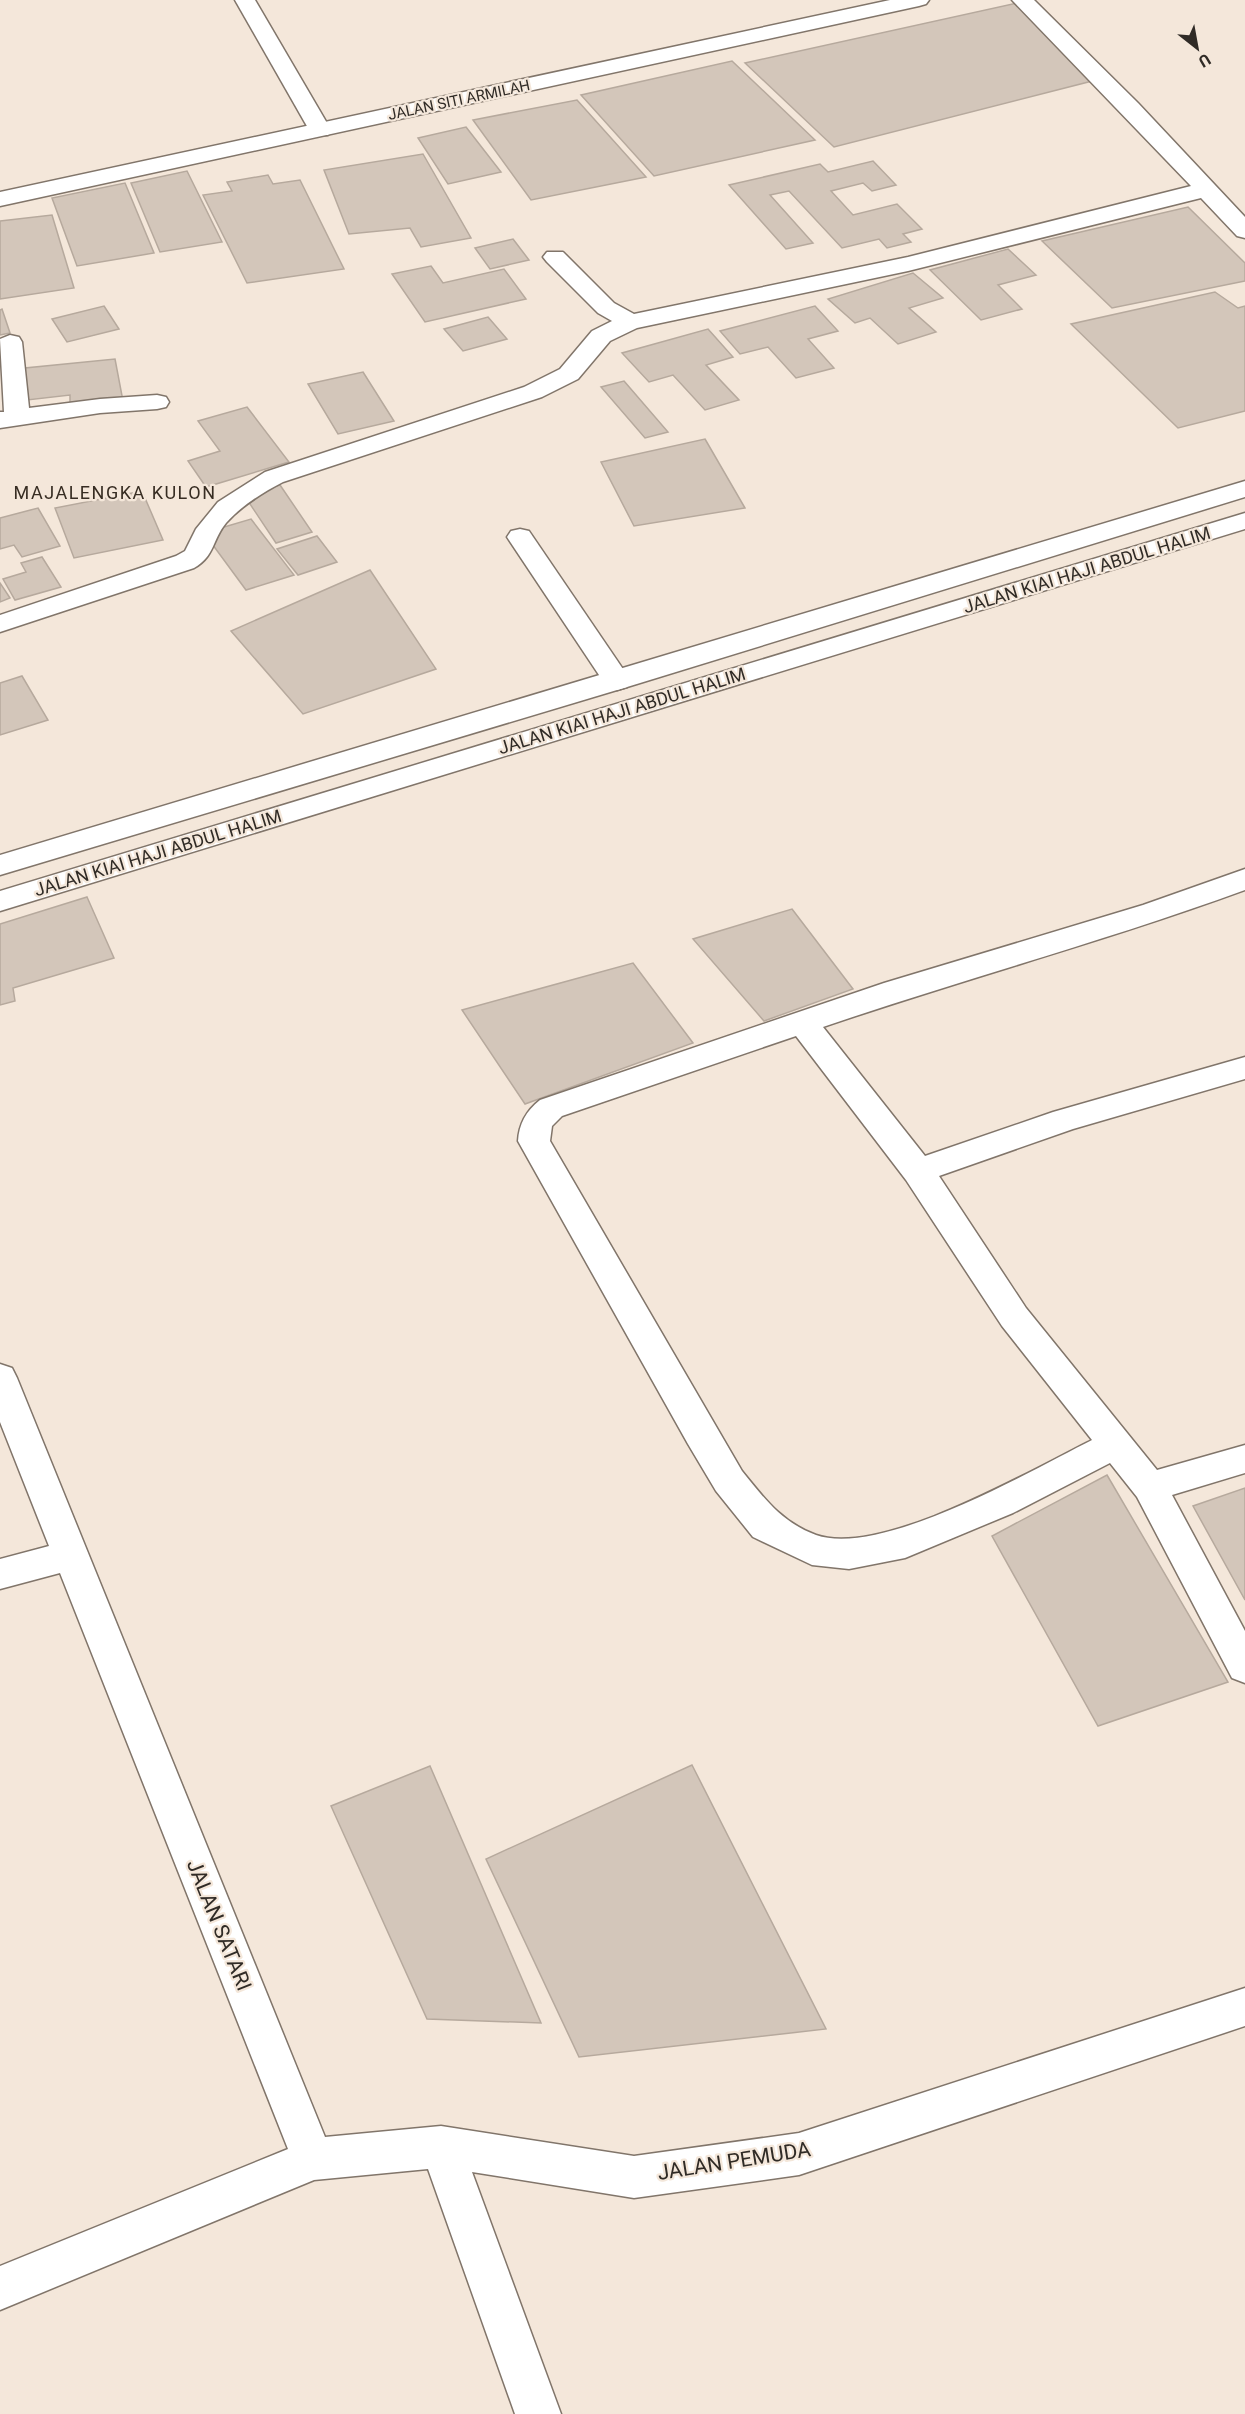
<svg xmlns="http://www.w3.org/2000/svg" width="1245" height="2414" font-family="Roboto,sans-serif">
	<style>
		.building { fill: #d3c6ba; stroke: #b6a99d; stroke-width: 1.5 }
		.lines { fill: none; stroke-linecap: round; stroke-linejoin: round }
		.street-casing { stroke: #81756a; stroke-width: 3 }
		.secondary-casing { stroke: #81756a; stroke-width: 3 }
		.primary-casing { stroke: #81756a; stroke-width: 3 }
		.street { fill: #fff; fill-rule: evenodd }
		.secondary { fill: #fff; fill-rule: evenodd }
		.primary { fill: #fff; fill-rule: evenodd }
		.labels { text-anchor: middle; stroke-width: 4.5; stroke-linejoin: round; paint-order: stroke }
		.far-street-label { font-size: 15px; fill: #302b26; stroke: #f4e7da }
		.far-quarter-label { font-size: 18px; letter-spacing: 1.5px; fill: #372d23; stroke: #f4e7da }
		.street-label { font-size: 18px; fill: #302b26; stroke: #f4e7da }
		.near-street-label { font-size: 21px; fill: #302b26; stroke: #f4e7da }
	</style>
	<rect width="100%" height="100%" fill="#f4e7da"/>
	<g class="building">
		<path d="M1017 3 1096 80 834 147 745 63Z"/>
		<path d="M732 61 815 140 654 176 581 95Z"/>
		<path d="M577 100 646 177 531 200 473 120Z"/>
		<path d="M466 127 501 172 448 184 418 138Z"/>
		<path d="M423 154 471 238 421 247 410 228 349 234 324 170Z"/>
		<path d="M873 161 896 185 872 191 863 183 831 191 853 215 897 204 922 229 903 234 911 242 887 248 879 239 842 248 789 191 770 195 813 243 786 249 729 185 820 164 828 172Z"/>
		<path d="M187 171 222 242 160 252 131 183Z"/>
		<path d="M268 175 273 184 300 180 344 269 247 283 203 195 232 191 227 182Z"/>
		<path d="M125 183 154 253 77 266 52 198Z"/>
		<path d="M1188 207 1245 263V281L1112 308 1042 241Z"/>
		<path d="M52 215 74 288 0 299V221Z"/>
		<path d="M513 239 529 260 490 269 475 248Z"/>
		<path d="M1008 249 1036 275 998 285 1022 309 981 320 930 270Z"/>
		<path d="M431 266 443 283 504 269 526 299 425 322 392 274Z"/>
		<path d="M913 273 943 298 909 308 936 332 898 344 870 318 855 323 828 299Z"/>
		<path d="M1215 292 1238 308 1245 306V411L1178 428 1071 324Z"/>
		<path d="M104 306 119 329 67 342 52 319Z"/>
		<path d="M815 306 838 331 808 339 834 368 796 378 768 347 740 354 720 331Z"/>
		<path d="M2 309 10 333 0 335V310Z"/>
		<path d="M488 317 507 339 463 351 444 329Z"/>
		<path d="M708 329 733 357 706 365 739 400 705 410 673 375 649 382 622 353Z"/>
		<path d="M115 359 123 401 70 406V395L27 400 25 368Z"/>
		<path d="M363 372 394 421 338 434 308 384Z"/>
		<path d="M624 381 668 432 645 438 601 387Z"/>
		<path d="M247 407 289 462 206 487 188 461 220 451 198 421Z"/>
		<path d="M705 439 745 508 634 526 601 462Z"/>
		<path d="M280 485 312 532 276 543 244 495Z"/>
		<path d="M142 491 163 540 74 558 55 508Z"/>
		<path d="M38 508 60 546 22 557 14 545 0 549V518Z"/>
		<path d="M251 519 294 575 246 590 204 533Z"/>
		<path d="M317 536 337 562 298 575 277 549Z"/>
		<path d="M42 557 61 587 15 600 3 579 26 572 21 563Z"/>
		<path d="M370 570 436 669 303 714 231 631Z"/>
		<path d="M0 583 10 598 0 602Z"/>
		<path d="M22 676 48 720 0 735V683Z"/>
		<path d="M87 897 114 958 13 988 15 1001 0 1005V924Z"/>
		<path d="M792 909 853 989 764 1021 693 939Z"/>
		<path d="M633 963 693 1043 525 1104 462 1010Z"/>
		<path d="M1107 1475 1228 1682 1098 1726 992 1536Z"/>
		<path d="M1245 1488V1600L1193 1506Z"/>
		<path d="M692 1765 826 2029 579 2057 486 1859Z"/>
		<path d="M430 1766 541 2023 427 2019 331 1806Z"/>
	</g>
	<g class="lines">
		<g class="street-casing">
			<g id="street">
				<path d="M235 0H255L331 130 328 135H312Z"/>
				<path d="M1012 0H1034L1138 103 1245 217V238L1237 236 1201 198 908 271 637 328 610 341 578 379 542 397 283 482C262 493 242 505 226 523 212 540 215 556 194 568L0 632V615L176 556 185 551 196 529 218 502 265 472 524 387 560 369 592 331 612 321 598 313 547 262 543 257 547 252H563L614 303 634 314 908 257 1191 186Z"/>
				<path d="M10 335 19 337 22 342 29 408 100 399 157 395 166 397 169 402 166 407 157 409 100 413 0 428V412H4L0 339Z"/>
				<path d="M520 529 529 531 627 675 631 681 627 687 617 690 607 687 507 537 511 531Z"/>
				<path d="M1245 869V890C1106 941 963 979 823 1027L925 1156 1053 1112 1245 1057V1079L1073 1129 939 1176 1026 1308 1157 1470 1245 1445V1473L1172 1495 1245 1631V1683L1232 1678 1137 1497 1110 1463 1013 1513 905 1558 849 1569 812 1565 753 1537 716 1491 688 1444 518 1141C519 1124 526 1111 540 1100L884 983 1143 905ZM796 1036 906 1180 1002 1326 1092 1440C1032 1470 881 1558 816 1535 781 1522 764 1498 742 1471L550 1141 552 1126 562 1116Z"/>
				<path d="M0 1364 12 1368 17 1378 325 2137 441 2126 634 2156 799 2133 1245 1988V2026L799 2175 634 2198 472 2172 561 2414H515L428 2169 314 2180 0 2310V2266L288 2149 60 1573 0 1589V1559L49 1546 0 1422Z"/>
			</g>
		</g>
		<g class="secondary-casing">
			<path id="secondary" d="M890 0H929L926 4 919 6 0 206V192Z"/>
		</g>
		<g class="primary-casing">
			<g id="primary">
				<path d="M1245 481V497L627 687 0 875V855Z"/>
				<path d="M1245 513V529L0 911V891Z"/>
			</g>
		</g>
		<use href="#street" class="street"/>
		<use href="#secondary" class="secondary"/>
		<use href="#primary" class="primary"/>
	</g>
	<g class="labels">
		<g class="far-street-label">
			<text transform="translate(459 100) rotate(-12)" y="5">JALAN SITI ARMILAH</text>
		</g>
		<g class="far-quarter-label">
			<text x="115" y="499">MAJALENGKA KULON</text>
		</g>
		<g class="street-label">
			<text transform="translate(1087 570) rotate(-17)" y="6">JALAN KIAI HAJI ABDUL HALIM</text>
			<text transform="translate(622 711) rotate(-17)" y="6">JALAN KIAI HAJI ABDUL HALIM</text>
			<text transform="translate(158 853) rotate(-17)" y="6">JALAN KIAI HAJI ABDUL HALIM</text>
		</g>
		<g class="near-street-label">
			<text transform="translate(219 1925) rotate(68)" y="7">JALAN SATARI</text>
			<text transform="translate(734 2161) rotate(-9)" y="7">JALAN PEMUDA</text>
		</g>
	</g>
	<g transform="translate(1197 48) rotate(149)" stroke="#f4e7da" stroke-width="4.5" paint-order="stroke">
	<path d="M0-4.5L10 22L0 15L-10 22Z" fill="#302b26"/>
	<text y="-9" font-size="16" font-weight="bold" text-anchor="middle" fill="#302b26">U</text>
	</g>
</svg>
